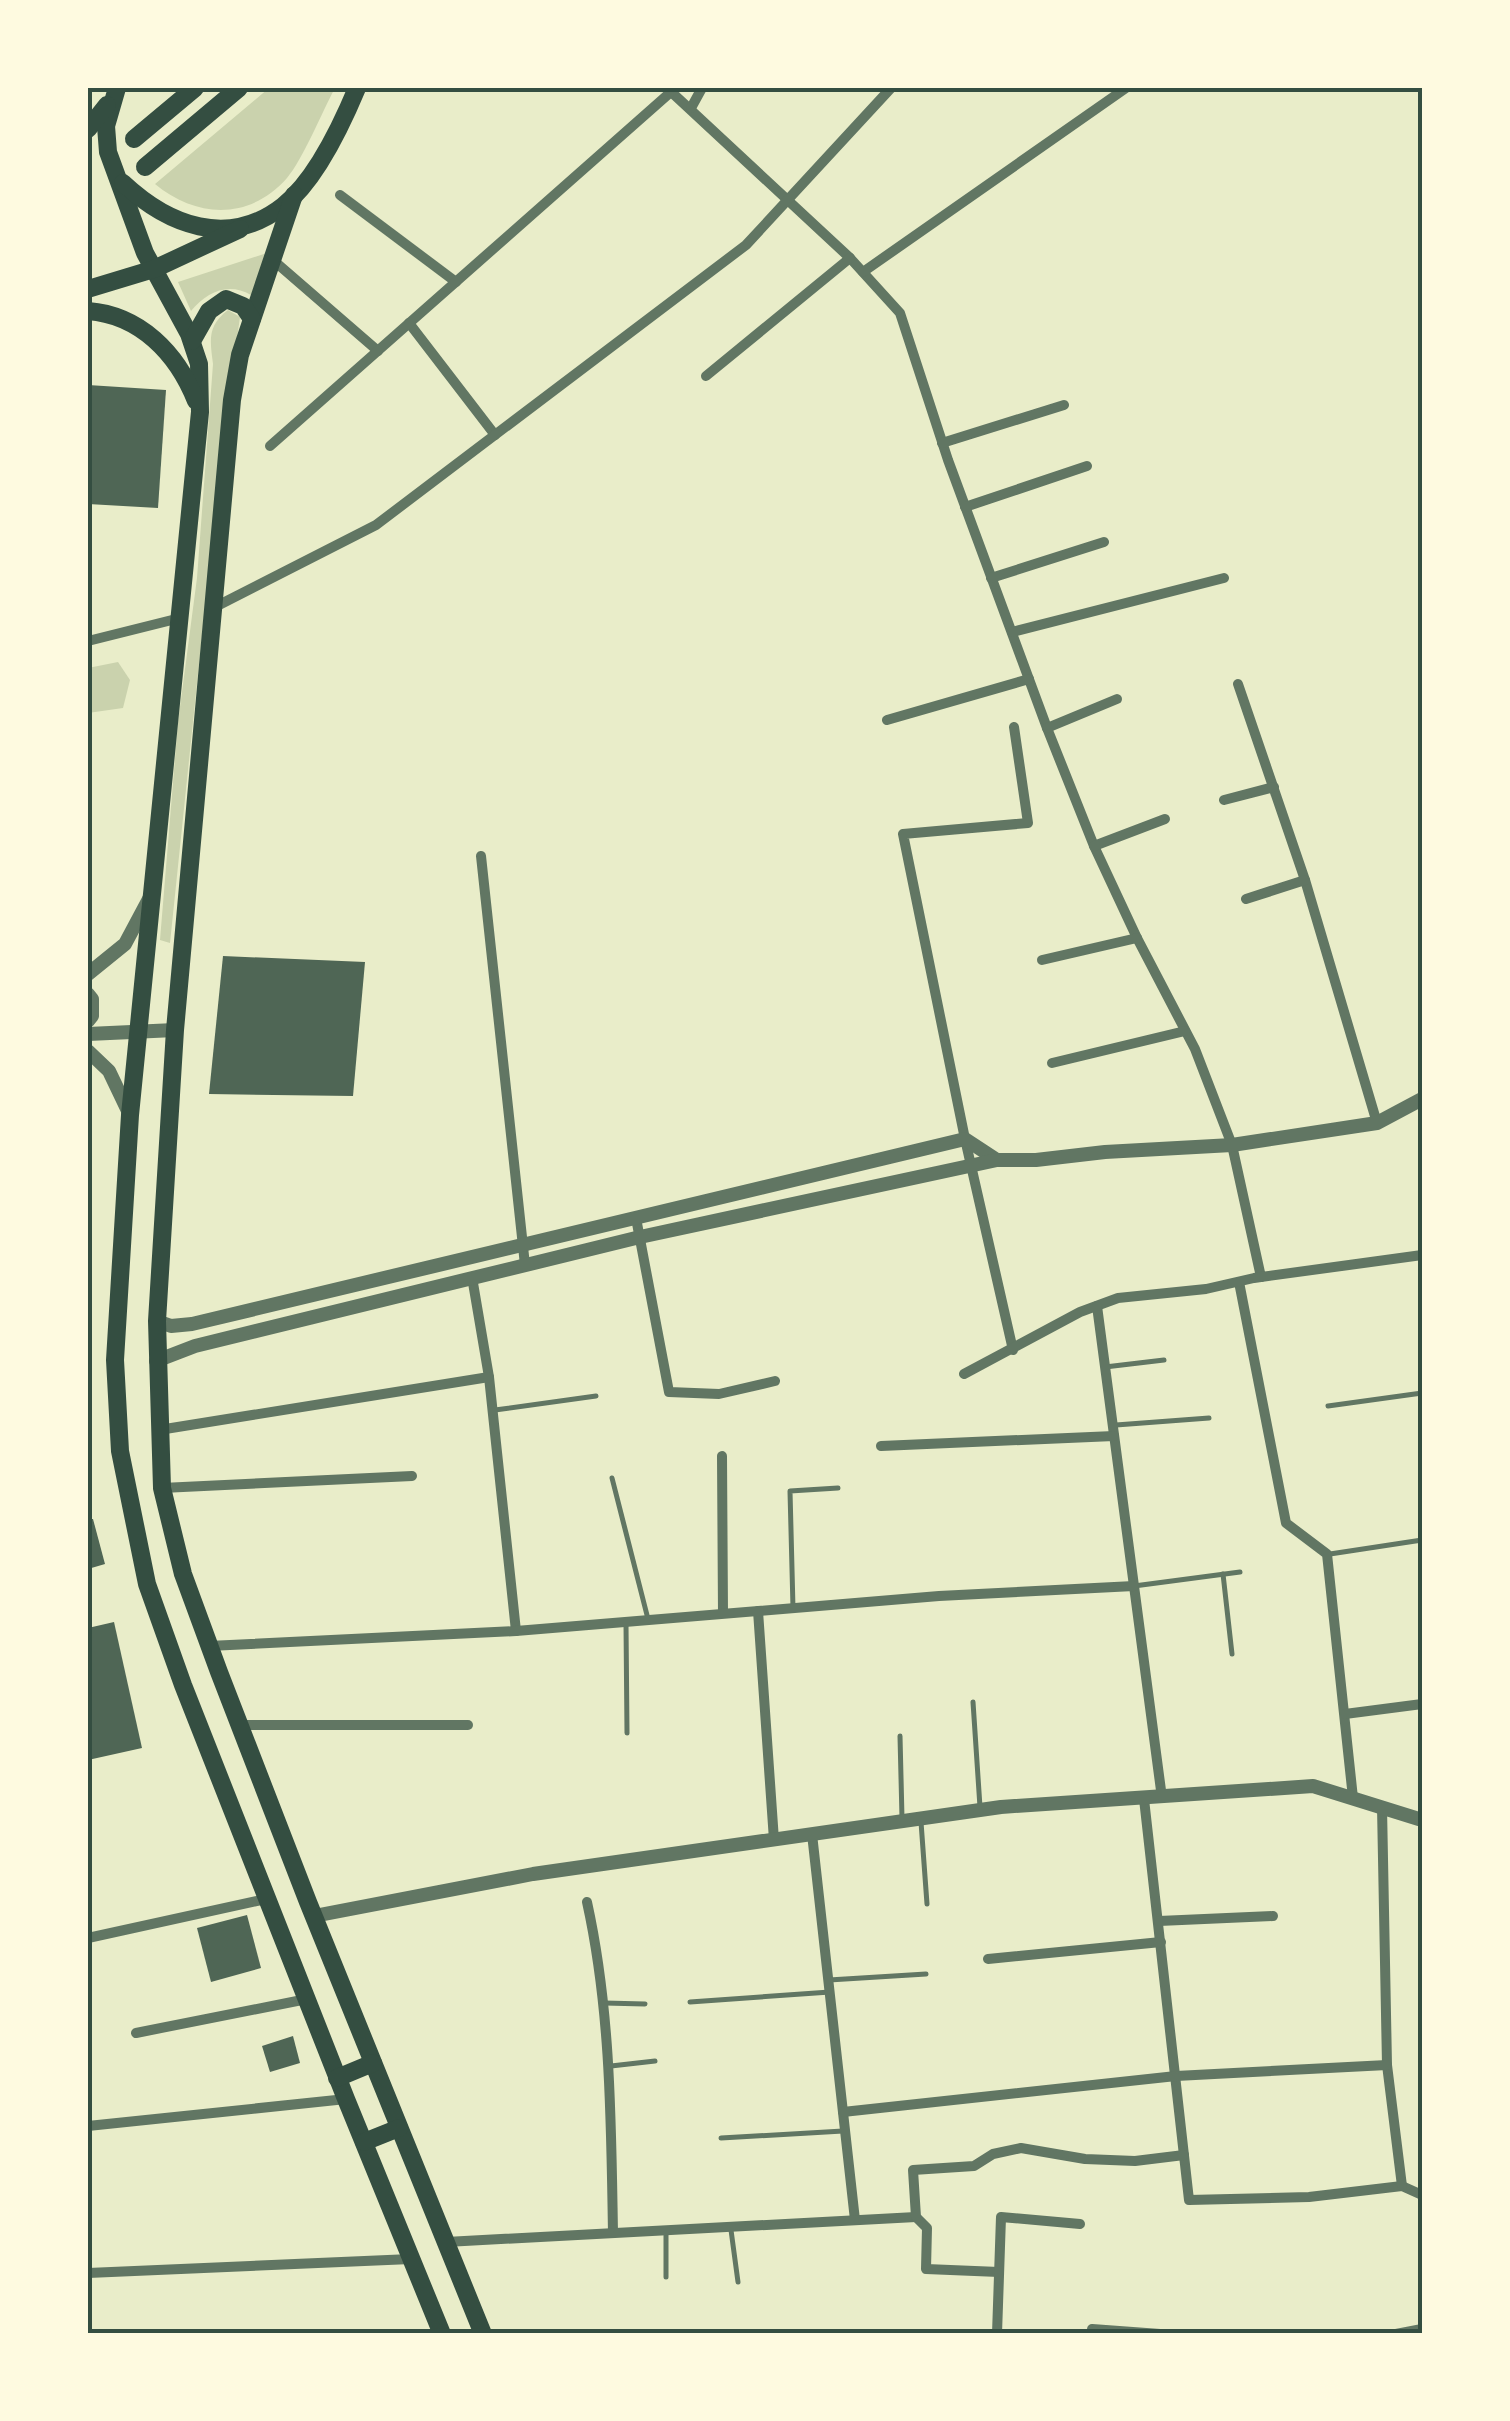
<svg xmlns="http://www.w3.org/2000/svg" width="1510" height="2421" font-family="'Alegreya Sans',sans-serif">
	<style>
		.green { fill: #cad2ad }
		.building { fill: #4f6655 }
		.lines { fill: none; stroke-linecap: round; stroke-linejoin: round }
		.service { stroke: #617663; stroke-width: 5 }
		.minor { stroke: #617663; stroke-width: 10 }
		.tertiary { stroke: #617663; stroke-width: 14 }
		.primary { stroke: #344e41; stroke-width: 18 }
		.neatline { fill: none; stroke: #344e41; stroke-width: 4 }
	</style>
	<rect width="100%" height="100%" fill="#e9edc9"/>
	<g class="green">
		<path d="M269 88H335C322 112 303 159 287 178 249 221 196 218 155 184Z"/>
		<path d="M267 253 251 295C228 282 207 292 191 311L178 282Z"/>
		<path d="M228 310 240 317 221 453 170 943 160 940 178 722 197 578 213 364C210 340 207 326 228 310Z"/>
		<path d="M118 662 130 680 123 708 88 713V668Z"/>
	</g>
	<g class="building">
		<path d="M88 385 166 390 158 508 88 504Z"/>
		<path d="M223 956 365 962 353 1096 209 1094Z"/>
		<path d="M88 1519H93L105 1564 88 1569Z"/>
		<path d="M114 1622 142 1748 88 1760V1628Z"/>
		<path d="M247 1915 261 1968 211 1982 197 1928Z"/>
		<path d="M293 2036 300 2063 270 2072 262 2046Z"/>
	</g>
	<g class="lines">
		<g class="service">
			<path d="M1105 1367 1164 1360"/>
			<path d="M1328 1406 1422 1393"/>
			<path d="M495 1410 596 1396"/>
			<path d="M1116 1425 1209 1418"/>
			<path d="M612 1478 648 1619"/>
			<path d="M1330 1554 1422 1540"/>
			<path d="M1223 1574 1232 1654"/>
			<path d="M1134 1586 1240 1572"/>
			<path d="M793 1608 790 1491 838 1488"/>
			<path d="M626 1624 627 1733"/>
			<path d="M973 1702 980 1807"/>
			<path d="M900 1736 902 1818"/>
			<path d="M921 1822 927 1904"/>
			<path d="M829 1980 926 1974"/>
			<path d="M690 2002 830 1992"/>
			<path d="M604 2003 645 2004"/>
			<path d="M611 2066 655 2061"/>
			<path d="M721 2138 843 2131"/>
			<path d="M731 2230 738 2282"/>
			<path d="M666 2277V2233"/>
		</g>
		<g class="minor">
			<path d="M667 88 850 258 900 313 948 460 1047 728 1094 846 1137 938 1195 1049 1232 1145 1261 1277"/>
			<path d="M691 108 702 88"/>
			<path d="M340 195 456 282"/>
			<path d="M273 260 378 351"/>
			<path d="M863 272 1126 88"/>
			<path d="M409 323 495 435"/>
			<path d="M706 376 850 258"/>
			<path d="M942 443 1064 405"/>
			<path d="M270 446 672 91"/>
			<path d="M965 507 1087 466"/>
			<path d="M991 578 1104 542"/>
			<path d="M215 607 376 525 746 245 891 88"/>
			<path d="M1012 632 1224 578"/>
			<path d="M88 641 180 618"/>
			<path d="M1238 684 1305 880 1377 1123"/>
			<path d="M887 720 1029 679"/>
			<path d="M1047 728 1117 699"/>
			<path d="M1224 800 1274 787"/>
			<path d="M1094 846 1165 819"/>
			<path d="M481 856 525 1265"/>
			<path d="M1246 899 1305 880"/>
			<path d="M1042 960 1137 938"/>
			<path d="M1052 1063 1185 1031"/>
			<path d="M636 1218 669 1392 719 1394 775 1381"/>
			<path d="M472 1277 489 1377 516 1631"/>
			<path d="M1239 1282 1286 1523 1327 1554 1353 1798"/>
			<path d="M1097 1306 1162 1798"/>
			<path d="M1013 1350 965 1139 903 834 1028 823 1014 727"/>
			<path d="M964 1374 1080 1312 1118 1298 1206 1289 1254 1278 1422 1255"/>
			<path d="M159 1430 489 1377"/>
			<path d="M881 1446 1114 1436"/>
			<path d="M722 1456 723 1613"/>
			<path d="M162 1488 412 1476"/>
			<path d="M758 1611 774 1840"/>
			<path d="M209 1646 516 1631 939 1596 1134 1586"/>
			<path d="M1345 1714 1422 1704"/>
			<path d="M239 1725H468"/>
			<path d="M1144 1799 1189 2200 1309 2197 1402 2186 1422 2195"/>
			<path d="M1382 1807 1387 2065 1402 2186"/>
			<path d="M812 1834 855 2220"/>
			<path d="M587 1902C611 2011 611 2122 613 2233"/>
			<path d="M1159 1921 1273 1916"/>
			<path d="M88 1938 266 1899"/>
			<path d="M988 1959 1161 1942"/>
			<path d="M136 2033 307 1999"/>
			<path d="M843 2112 1176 2076 1387 2065"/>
			<path d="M88 2126 346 2099"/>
			<path d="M446 2242 916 2217"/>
			<path d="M999 2272 926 2269 927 2228 916 2217 913 2170 974 2166 993 2154 1021 2148 1085 2159 1135 2161 1184 2155"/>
			<path d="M88 2273 411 2259"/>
			<path d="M1092 2329 1160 2334"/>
			<path d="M997 2334 1001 2217 1080 2224"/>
			<path d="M1396 2334 1422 2329"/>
		</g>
		<g class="tertiary">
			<path d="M88 974 125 944 149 899"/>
			<path d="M88 994 92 999V1016L88 1021"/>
			<path d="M88 1034 175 1030"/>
			<path d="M88 1051 109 1071 130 1115"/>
			<path d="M157 1321 171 1326 192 1324 965 1139 997 1160"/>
			<path d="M156 1361 195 1346 640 1237 997 1160H1036L1105 1152 1232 1145 1377 1123 1422 1099"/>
			<path d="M314 1916 533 1874 1001 1807 1313 1786 1422 1820"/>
		</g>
		<g class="primary">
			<path d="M117 88 106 126 108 152 145 253 189 334 199 364 200 412 130 1115 115 1360 120 1451 147 1584 183 1685 346 2099 442 2334"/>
			<path d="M88 129 107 105"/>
			<path d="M134 139 195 88"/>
			<path d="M145 167 239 88"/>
			<path d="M123 183C168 225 228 249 283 206 315 181 342 124 357 88"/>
			<path d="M294 195 240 355 232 400 175 1030 157 1321 162 1488 183 1574 219 1672 308 1902 483 2334"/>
			<path d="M88 289 154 269 240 229"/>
			<path d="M88 311C140 315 177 353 196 401"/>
			<path d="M192 341 209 311 226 299 243 306 252 319"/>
			<path d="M337 2078 373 2063"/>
			<path d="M364 2142 399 2128"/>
		</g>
	</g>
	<rect width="1510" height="2421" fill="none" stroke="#fefae0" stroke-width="180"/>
	<rect x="90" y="90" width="1330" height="2241" class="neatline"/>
</svg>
